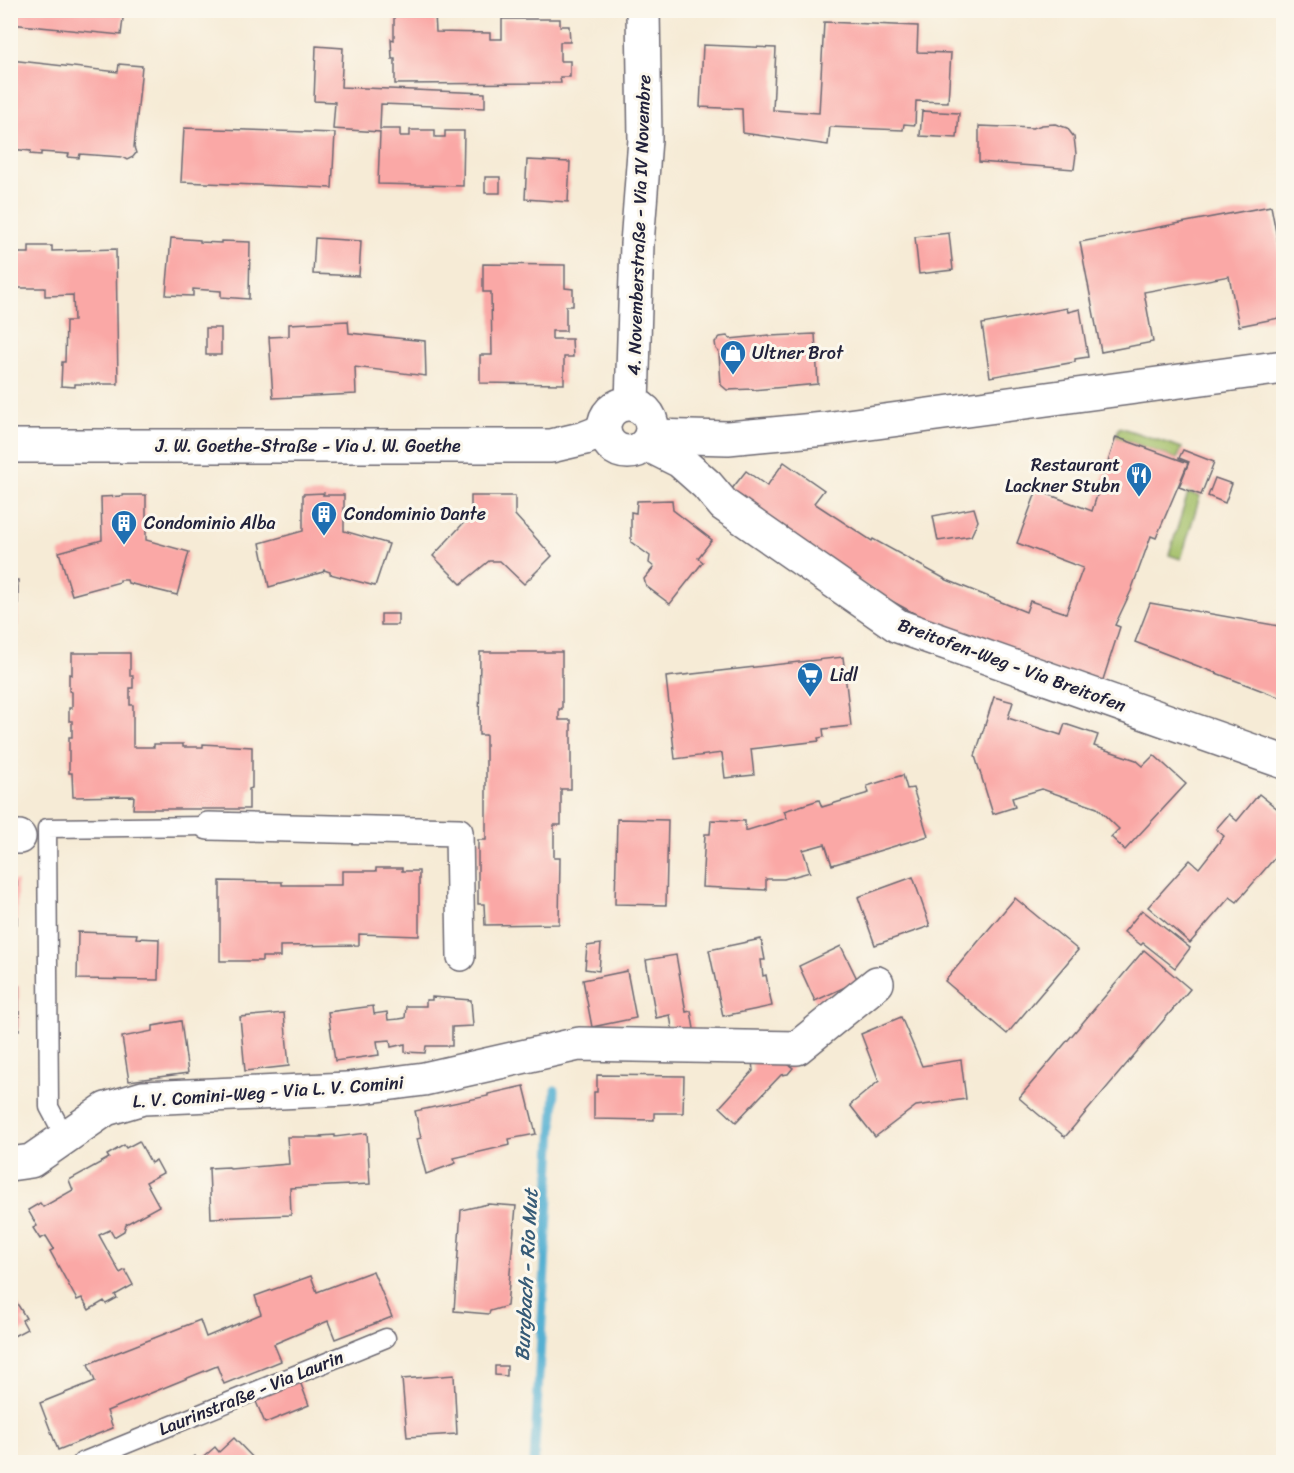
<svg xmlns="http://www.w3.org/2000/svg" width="1294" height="1473" font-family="Sriracha,sans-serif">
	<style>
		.green { fill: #a3bf67; stroke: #627051; stroke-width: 1.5 }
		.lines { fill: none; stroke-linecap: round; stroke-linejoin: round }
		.stream { stroke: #54b0d2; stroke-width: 9 }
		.building { fill: #faa8a6 }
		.service-casing { stroke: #6c6871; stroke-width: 21 }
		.pedestrian-casing { stroke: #6c6871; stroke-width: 30 }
		.minor-casing { stroke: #6c6871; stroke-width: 36 }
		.secondary-casing { stroke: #6c6871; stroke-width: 36 }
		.service { stroke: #fff; stroke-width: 18 }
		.pedestrian { stroke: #fff; stroke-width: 27 }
		.minor { stroke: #fff; stroke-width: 33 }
		.secondary { stroke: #fff; stroke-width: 33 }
		.labels { text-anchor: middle; stroke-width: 6; stroke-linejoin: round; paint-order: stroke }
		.street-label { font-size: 18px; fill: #22223b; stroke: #fbf7ec }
		.poi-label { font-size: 18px; fill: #22223b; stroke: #fbf7ec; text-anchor: start }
		.water-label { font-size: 20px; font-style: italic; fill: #365b77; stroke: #fbf7ec }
	</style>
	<rect width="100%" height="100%" fill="#fbf7ec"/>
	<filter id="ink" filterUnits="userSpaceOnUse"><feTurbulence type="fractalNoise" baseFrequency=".0167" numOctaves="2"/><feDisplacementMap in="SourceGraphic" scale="12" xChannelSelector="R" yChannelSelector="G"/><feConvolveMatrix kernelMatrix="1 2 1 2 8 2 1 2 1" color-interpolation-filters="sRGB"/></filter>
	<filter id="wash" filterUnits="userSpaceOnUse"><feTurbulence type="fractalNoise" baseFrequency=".008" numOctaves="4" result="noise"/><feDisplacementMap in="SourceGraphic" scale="24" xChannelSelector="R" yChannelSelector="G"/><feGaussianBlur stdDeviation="1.35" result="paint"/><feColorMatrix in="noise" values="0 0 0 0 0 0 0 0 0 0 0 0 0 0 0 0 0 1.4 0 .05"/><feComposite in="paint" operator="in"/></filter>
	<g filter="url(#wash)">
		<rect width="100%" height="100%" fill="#f6ebd6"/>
		<g class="green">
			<path d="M1119 427 1182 448 1177 459 1116 437Z"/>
			<path d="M1188 493 1200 496 1181 559 1169 555Z"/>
		</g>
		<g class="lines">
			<path class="stream" d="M534 1462 555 1090"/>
		</g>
		<g id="blocks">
			<g class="building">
				<path d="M10 10H124L121 35 10 24Z"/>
				<path d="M435 14 436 32 490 33V39H502V19H560V26H569L570 42H560V61H570V77H560L561 83 395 84V59H392L391 39 394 40V15Z"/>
				<path d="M824 22 918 26 917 52 951 53 948 102 916 101 915 125 904 124 903 130 830 127 828 145 743 133 742 109 700 107 703 45 776 48 773 110 819 113Z"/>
				<path d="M316 46 343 48 341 87 485 93V108L381 104 380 129H400V136H410V130H435V137H445V131H464L463 186 378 184 380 132 333 129 335 102 314 101Z"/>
				<path d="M10 60 118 72 119 64 142 66 134 147 136 153 133 157 127 160 122 157 80 154 79 158 68 157 69 154 41 152V155L30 154 31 151 10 149Z"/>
				<path d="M922 111 959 113 957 138 920 136Z"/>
				<path d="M1055 124 1067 128 1074 137 1076 154 1074 169 979 162V126L1033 128 1042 125Z"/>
				<path d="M184 128 335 133 332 188 181 182Z"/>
				<path d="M527 160 570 162 568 202 525 199Z"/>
				<rect x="485" y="177" width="15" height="16"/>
				<path d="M1271 206 1284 274V317L1239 326 1229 276 1144 292 1153 342 1101 352 1080 242Z"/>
				<path d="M949 233 953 270 919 274 915 237Z"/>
				<path d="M171 238 200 240V242L221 243V241L250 242 249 299 221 297V291L193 289V296L166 295Z"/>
				<path d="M315 238 361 241 359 276 313 274Z"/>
				<path d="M29 246H52V251L116 249 118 384H75V387L61 386 62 362H65L66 321H74L73 295 45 296V288H10L12 253H29Z"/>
				<path d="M483 264 565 265V288L573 289V306H566V331H552V339H572L573 357H564V384L480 383V355H492L491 292H483Z"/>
				<path d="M1067 308 1068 312 1080 309 1088 357 1075 359V362L990 377 982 324Z"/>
				<path d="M348 321 349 333 425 341 426 376 355 367 356 394 273 398 269 337 289 336V324Z"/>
				<rect x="206" y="328" width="15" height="27"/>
				<path d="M815 334 818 384 753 390V389L727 390 721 385 719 352 716 349 715 342 720 337 727 336 730 339 769 335 770 336Z"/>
				<path d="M10 335H15L14 389H10Z"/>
				<path d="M1116 437 1188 463 1156 538 1151 536 1131 591 1115 625 1120 627 1100 689 930 622 888 599 802 547 731 490 746 471 767 486 784 462 824 490 814 503 872 541 873 539 947 580 1026 612 1030 601 1066 613 1083 568 1017 543 1037 490 1092 511Z"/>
				<path d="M1183 450 1214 462 1201 495 1179 487 1189 462 1179 458Z"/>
				<path d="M1215 478 1232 484 1225 503 1208 496Z"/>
				<path d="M324 493 323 495H344V531L389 544 375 586 330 574V572L324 570 323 572 269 587 260 543 303 531V494Z"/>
				<path d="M123 495H146V540L189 552 177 595 128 583 127 580H120V582L72 595 59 552 102 540 101 497 123 496Z"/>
				<path d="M471 496H515V515L552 556 524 584 500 561H489L461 584 433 556 471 515Z"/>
				<path d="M672 500 673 510 712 540 698 558 703 562 670 604 646 586 644 579 654 567 649 563 650 556 631 542V512L636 513 637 501Z"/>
				<path d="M974 508 978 521 971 536 938 541 933 516Z"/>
				<rect x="10" y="580" width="8" height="46"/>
				<path d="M1150 603 1284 627V699L1135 642Z"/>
				<rect x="381" y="614" width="17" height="11"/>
				<path d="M480 652H562V709H559V720H571V789H561V825H554V858H560L559 924 485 925 484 904H478V840H486V735H479Z"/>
				<path d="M72 653H130V676H133V688H130V705H133V747H154V744H183V747H203V744L252 747V788L249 789V809H133L134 796 73 797 72 773H69V737H72V721H69V708H72V692L69 691V674L72 675Z"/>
				<path d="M843 657 851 726 823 729 824 737 818 738 819 741 751 749 754 775 725 778 722 753 675 759 666 677Z"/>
				<path d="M994 697 1013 702 1008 718 1061 735 1065 724 1098 735 1094 746 1136 760 1143 766 1154 755 1186 784 1125 850 1111 837 1119 829 1097 808 1042 789 1012 798 1015 807 993 814 975 756Z"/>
				<path d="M903 775 907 789 913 788 928 836 832 865 825 844 803 850 810 872 784 879H766V890L702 887 705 834H710L711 820 745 821V831L787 818 784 811 819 800 822 807 855 797 869 793 867 786Z"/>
				<path d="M1259 794 1284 814V847L1237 902 1230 897 1190 943 1148 907 1190 860 1199 868 1224 836 1216 829 1229 814 1237 821Z"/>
				<path d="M617 819 668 820 666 905 615 904Z"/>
				<path d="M376 868H402V871H419V936L359 934V945L280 946V957H262V961H220V881L282 882V885H342V871H376Z"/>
				<path d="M913 877 930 926 875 945 858 897Z"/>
				<rect x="10" y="881" width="7" height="43"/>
				<path d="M1015 898 1078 950 1007 1034 945 981Z"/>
				<path d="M1142 910 1190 948 1175 968 1143 943 1141 945 1124 932Z"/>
				<path d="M78 932 137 934 136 938 159 939 158 980 77 979Z"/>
				<path d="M761 939 765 960H761L763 976 766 975 772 1006 723 1016 709 950Z"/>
				<path d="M601 944 599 971 585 969 587 946Z"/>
				<path d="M841 946 858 981 815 1001 799 966Z"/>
				<path d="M1144 950 1190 989 1065 1137 1019 1098Z"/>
				<path d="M676 955 686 1012 691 1011 695 1035 673 1034 670 1015 656 1018 646 960Z"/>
				<path d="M627 971 636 1018 592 1027 583 980Z"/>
				<rect x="10" y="986" width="9" height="44"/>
				<path d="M432 997 471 1000 473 1026 452 1027V1046H426L425 1053 405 1052V1044L391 1047 390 1040 377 1041 379 1055 335 1061 328 1012 373 1006 374 1014 387 1012 388 1020 399 1019 405 1018 406 1006H426V1000H432Z"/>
				<path d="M284 1013 289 1066 245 1071 240 1017Z"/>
				<path d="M901 1017 922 1066 961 1060 966 1099 916 1106 875 1137 850 1105 879 1081 861 1034Z"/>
				<path d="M181 1021 188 1073 129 1081 122 1037 153 1031V1026Z"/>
				<path d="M782 1060 793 1068 788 1074 781 1075 736 1122 720 1107 753 1071 752 1061Z"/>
				<path d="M597 1075 684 1076 683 1113H654V1120L594 1119V1092H597Z"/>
				<path d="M524 1086 536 1134 509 1139 510 1145 454 1158 456 1163 426 1174 417 1139 421 1138 415 1111 488 1096V1094Z"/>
				<path d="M367 1133 370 1184 290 1188 291 1215 211 1218 209 1168 229 1167 230 1169 289 1164 287 1137H322L321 1136 335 1135V1137Z"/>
				<path d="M139 1141 151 1163 156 1160 163 1173 146 1182 159 1206 126 1224 124 1231 114 1237 110 1230 99 1235 120 1273 125 1270 133 1285 115 1295 117 1298 106 1304 104 1301 89 1310 82 1298 77 1300 50 1251 54 1249 46 1236 40 1239 33 1228 37 1226 28 1210 40 1203 43 1207 73 1190 69 1180 109 1158 107 1155 124 1145 126 1148Z"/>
				<path d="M488 1204 516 1206 507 1306 490 1311 489 1314 454 1311 461 1210Z"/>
				<path d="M373 1271 392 1317 335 1339 328 1321 274 1344 281 1361 224 1384 217 1366 107 1411 113 1428 58 1450 40 1403 95 1381 88 1364 200 1320 206 1337 261 1314 255 1296 311 1276 317 1292Z"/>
				<path d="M10 1292 26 1318 22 1320 27 1329 10 1338Z"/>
				<path d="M495 1366H507V1376L495 1375Z"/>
				<path d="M454 1375 457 1434 407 1437 402 1379Z"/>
				<path d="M299 1379 309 1405 265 1423 254 1397Z"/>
				<path d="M234 1438 257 1462H187L195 1456 199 1461 215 1447 219 1452Z"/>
			</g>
		</g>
	</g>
	<g filter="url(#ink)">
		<use href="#blocks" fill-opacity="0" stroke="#6c6871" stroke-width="1.5"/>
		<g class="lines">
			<g class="service-casing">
				<g id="service">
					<path d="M65 1137 49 1107 47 828 208 826"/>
					<path d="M82 1462 386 1338"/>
				</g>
			</g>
			<g class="pedestrian-casing">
				<path id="pedestrian" d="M208 826 459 832 461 957"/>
			</g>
			<g class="minor-casing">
				<g id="minor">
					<path d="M646 444 680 461 707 485 724 505 898 626 1284 762"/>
					<path d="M10 837H19"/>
					<path d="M10 1164 31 1161 106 1109 143 1098 347 1089 424 1079 579 1044 797 1048 877 983"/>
				</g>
			</g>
			<g class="secondary-casing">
				<g id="secondary">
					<path d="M632 403 637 244 645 139 643 10"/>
					<circle cx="628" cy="428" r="24"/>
					<path d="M651 436 728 438 825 429 1284 367"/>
					<path d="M10 446H551L585 438 603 431"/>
				</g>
			</g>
			<use href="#service" class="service"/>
			<use href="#pedestrian" class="pedestrian"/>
			<use href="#minor" class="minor"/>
			<use href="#secondary" class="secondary"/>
		</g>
	</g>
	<defs>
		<g id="shop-pin" transform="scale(1.35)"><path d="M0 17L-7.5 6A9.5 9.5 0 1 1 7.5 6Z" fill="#1f6fb2" stroke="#fbf7ec"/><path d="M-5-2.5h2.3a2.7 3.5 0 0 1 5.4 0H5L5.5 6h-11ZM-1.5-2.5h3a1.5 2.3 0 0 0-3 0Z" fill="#fff"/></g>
		<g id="restaurant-pin" transform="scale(1.35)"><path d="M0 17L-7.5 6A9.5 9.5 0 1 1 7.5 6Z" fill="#1f6fb2" stroke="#fbf7ec"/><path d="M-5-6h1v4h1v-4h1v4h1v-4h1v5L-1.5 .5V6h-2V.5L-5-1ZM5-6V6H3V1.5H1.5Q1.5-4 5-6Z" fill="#fff"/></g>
		<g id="building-pin" transform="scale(1.35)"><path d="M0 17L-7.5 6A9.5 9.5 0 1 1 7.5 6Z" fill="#1f6fb2" stroke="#fbf7ec"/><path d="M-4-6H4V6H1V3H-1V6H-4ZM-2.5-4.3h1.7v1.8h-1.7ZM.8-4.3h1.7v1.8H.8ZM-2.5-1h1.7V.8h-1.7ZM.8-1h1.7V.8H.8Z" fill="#fff"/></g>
		<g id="supermarket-pin" transform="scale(1.35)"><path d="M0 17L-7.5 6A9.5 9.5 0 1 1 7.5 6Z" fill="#1f6fb2" stroke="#fbf7ec"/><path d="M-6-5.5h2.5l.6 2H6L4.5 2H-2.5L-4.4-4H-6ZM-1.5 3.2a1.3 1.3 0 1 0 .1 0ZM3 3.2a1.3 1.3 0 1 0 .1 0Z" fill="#fff"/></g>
	</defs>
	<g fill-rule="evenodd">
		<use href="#shop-pin" x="733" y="353"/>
		<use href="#restaurant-pin" x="1139" y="475"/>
		<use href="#building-pin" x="324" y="514"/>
		<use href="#building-pin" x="124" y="523"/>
		<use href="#supermarket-pin" x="810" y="675"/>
	</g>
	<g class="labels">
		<g class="street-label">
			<text transform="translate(639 225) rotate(-88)" y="6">4. Novemberstraße - Via IV Novembre</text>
			<text x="308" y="452">J. W. Goethe-Straße - Via J. W. Goethe</text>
			<text transform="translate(1012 665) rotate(20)" y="6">Breitofen-Weg - Via Breitofen</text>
			<text transform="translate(268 1092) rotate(-4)" y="6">L. V. Comini-Weg - Via L. V. Comini</text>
			<text transform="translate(251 1393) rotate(-22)" y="6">Laurinstraße - Via Laurin</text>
		</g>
		<g class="poi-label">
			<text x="752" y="359">Ultner Brot</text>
			<text x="1120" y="471" text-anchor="end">Restaurant<tspan x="1120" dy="21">Lackner Stubn</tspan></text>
			<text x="344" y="520">Condominio Dante</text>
			<text x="144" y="529">Condominio Alba</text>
			<text x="830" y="681">Lidl</text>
		</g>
		<g class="water-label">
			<text transform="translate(526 1275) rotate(-87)" y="7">Burgbach - Rio Mut</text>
		</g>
	</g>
	<rect width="1294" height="1473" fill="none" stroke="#fbf7ec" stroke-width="36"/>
</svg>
